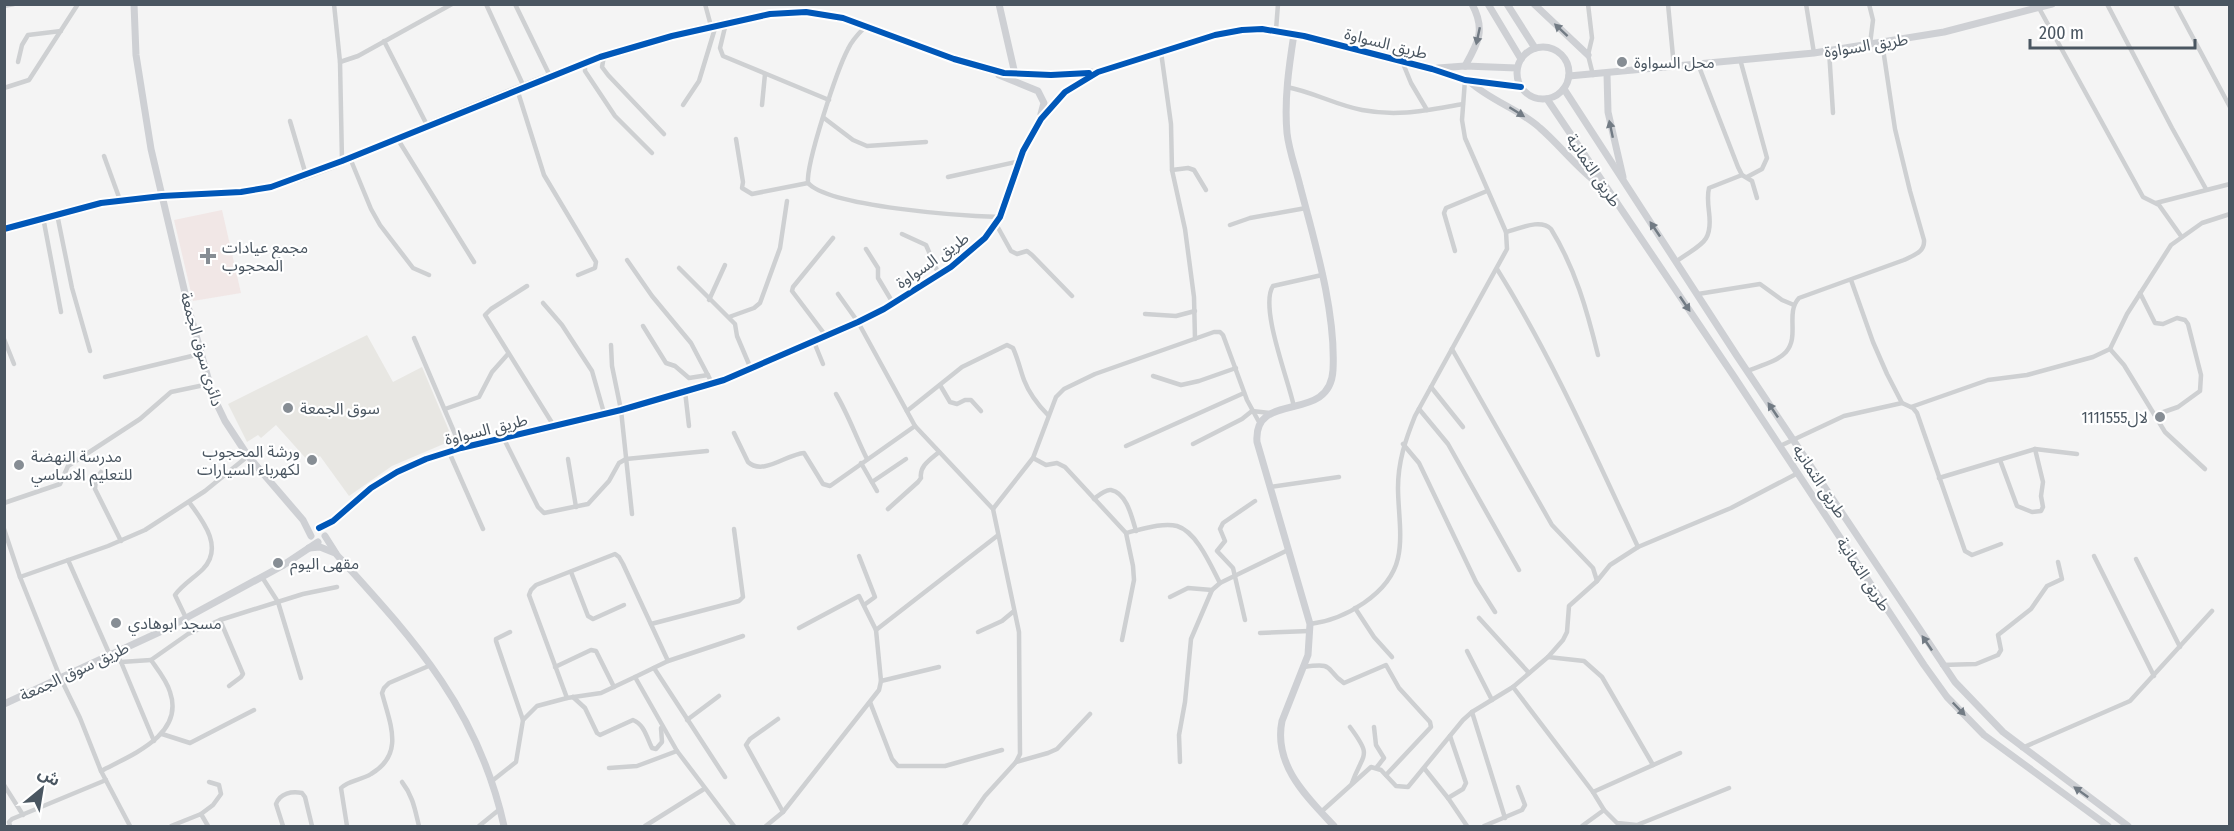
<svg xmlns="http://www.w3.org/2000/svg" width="2234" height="831" font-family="'Fira Sans Condensed','Noto Sans Arabic',sans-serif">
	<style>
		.commercial { fill: #e8e7e3 }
		.medical { fill: #f1e7e6 }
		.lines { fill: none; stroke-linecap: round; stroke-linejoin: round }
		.street { stroke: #ced0d2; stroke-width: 4.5 }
		.secondary { stroke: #ced0d4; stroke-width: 7 }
		.cycleway-casing { stroke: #fff; stroke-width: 10 }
		.cycleway { stroke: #0057b8; stroke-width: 6 }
		.oneway { fill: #727b84 }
		.poi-dot { fill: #868d94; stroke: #fff; stroke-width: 2 }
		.labels { text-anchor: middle; stroke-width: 4.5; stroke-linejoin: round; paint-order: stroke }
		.street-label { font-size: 16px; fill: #4a5661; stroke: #fff }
		.poi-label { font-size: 16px; fill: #4a5661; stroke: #fff; text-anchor: start }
	</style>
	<rect width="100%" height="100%" fill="#f4f4f4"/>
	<path class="commercial" d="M367 335 393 382 422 367 453 440 392 466 349 496 320 456 310 463 276 425 261 438 258 435 247 442 228 404Z"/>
	<path class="medical" d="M222 210 241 293 193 301 174 220Z"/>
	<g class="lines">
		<g class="street">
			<path d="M334 4 340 62 358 56 452 4"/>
			<path d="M486 4 524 87"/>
			<path d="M515 4 550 76"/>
			<path d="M705 4 711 26"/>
			<path d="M1588 4 1592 38 1588 55 1593 75"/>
			<path d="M1668 4 1674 67"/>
			<path d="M1806 4 1814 53"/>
			<path d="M1869 4 1873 20 1870 44"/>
			<path d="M2107 4 2172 128 2206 189"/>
			<path d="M2175 4 2230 107"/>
			<path d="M4 6 14 4"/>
			<path d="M2039 8 2143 197 2159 205 2181 236"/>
			<path d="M726 23 720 48 723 56 829 100"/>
			<path d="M1276 30 1278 4"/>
			<path d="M384 41 427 125"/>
			<path d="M1829 50 1833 113"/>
			<path d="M1161 52 1171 124 1172 170 1185 229 1194 297 1195 339"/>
			<path d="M604 56 602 67 608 75 664 134"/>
			<path d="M1740 59 1767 158 1762 169 1747 177"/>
			<path d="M1402 61 1411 83 1427 110"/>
			<path d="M18 62 22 45 28 35 61 31"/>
			<path d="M340 62 342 161"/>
			<path d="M585 63V71L615 116 652 153"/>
			<path d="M1698 64 1738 167 1742 175 1752 181 1757 198"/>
			<path d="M1287 87C1313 92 1336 105 1362 110 1399 117 1427 110 1463 104"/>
			<path d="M4 88 29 80 78 4"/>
			<path d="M517 89 544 175 596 262 595 268 578 275"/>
			<path d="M683 105 699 81 716 25"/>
			<path d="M762 105 765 74"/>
			<path d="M824 118 853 140 867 146 926 142"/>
			<path d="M290 121 306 175"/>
			<path d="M397 138 474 262"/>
			<path d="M736 139 743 182 742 188 752 194 808 183"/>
			<path d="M104 156 120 200"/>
			<path d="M350 158 371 209 380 225 413 268 429 275"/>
			<path d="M1172 170 1188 168 1194 170 1206 190"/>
			<path d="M948 177 1020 161"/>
			<path d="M808 183C830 207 963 216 1000 217"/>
			<path d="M808 183C806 163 837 70 848 49 852 40 859 33 865 27"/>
			<path d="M2156 203 2230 184"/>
			<path d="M57 214 72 288 90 351"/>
			<path d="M43 217 61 312"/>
			<path d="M996 224 1011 251 1017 254 1027 251 1032 255 1072 296"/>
			<path d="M1230 225 1250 218 1306 208"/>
			<path d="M4 229 101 203 162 196"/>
			<path d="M1506 232C1519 229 1540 218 1551 229 1575 268 1587 310 1598 355"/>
			<path d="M902 234 926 245 939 275"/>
			<path d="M866 249 878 268V278L893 303"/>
			<path d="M1455 251 1444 213 1446 208 1487 191"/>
			<path d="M627 260 652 296 691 343 712 383"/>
			<path d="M1677 261C1700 244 1713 244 1709 212 1708 204 1707 196 1709 188L1742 175"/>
			<path d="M679 268 735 324 737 336 751 369"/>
			<path d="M1497 269C1552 357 1594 453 1638 547"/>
			<path d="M1851 280 1873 342 1887 374 1902 403 1913 408 1917 413 1965 551 1972 555 2001 544"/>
			<path d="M527 286 491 309 485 315 554 426"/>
			<path d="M2140 293 2155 323 2163 324 2177 318 2185 320 2188 324 2201 375 2200 391 2178 407 2155 415"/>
			<path d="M838 294 858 322 915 426 993 509 1019 632 1020 754 1016 762 985 796 964 826"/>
			<path d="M1698 294 1760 284 1782 300 1794 305"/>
			<path d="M709 300 725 265"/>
			<path d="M543 303 562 325 592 371 604 413"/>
			<path d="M1145 314 1176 316 1195 311"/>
			<path d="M729 317 754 308 760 303 780 248 787 201"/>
			<path d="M643 326 666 363 675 366 689 378 708 375"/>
			<path d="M826 336 792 291 793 287 833 238"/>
			<path d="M414 338 461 448"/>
			<path d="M4 339 14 364"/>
			<path d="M814 342 823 364"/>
			<path d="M611 345 612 366 621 410 632 514"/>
			<path d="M2110 349 2124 365 2165 432 2205 469"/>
			<path d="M1747 371C1759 366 1777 362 1786 352 1800 336 1785 313 1799 298L1904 260C1914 255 1925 252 1924 240L1910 191 1895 129 1882 42"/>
			<path d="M1153 376 1181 385 1199 381 1236 368"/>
			<path d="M105 377 200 354"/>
			<path d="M940 385 950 402 957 404 965 400H971L981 411"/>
			<path d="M1431 387 1463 427"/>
			<path d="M685 391 689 426"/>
			<path d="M836 394C848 414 856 437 867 459"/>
			<path d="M1294 407C1289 381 1259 307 1273 286L1322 275"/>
			<path d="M1911 407 1988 380 2027 375 2093 357 2110 349 2127 314 2171 245 2202 223 2230 214"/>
			<path d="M445 409 479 397 492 372 508 354"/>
			<path d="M1419 409 1448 444 1519 570"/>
			<path d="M907 411 962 367 1007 345 1013 348C1018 359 1020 369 1024 380 1029 393 1038 405 1048 415"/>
			<path d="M734 433 748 462C763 476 787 454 804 453L823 484 830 486 915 426"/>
			<path d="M504 439 538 507 544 513 588 504 609 481 619 463 626 459 707 451"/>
			<path d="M1193 444 1242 419 1252 411 1270 413"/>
			<path d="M1403 444 1419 463 1476 582 1495 612"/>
			<path d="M1126 446 1244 393"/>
			<path d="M1780 446 1844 416 1902 403"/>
			<path d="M449 452 483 529"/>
			<path d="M1033 458 1046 465 1057 463 1065 467 1126 533 1133 566 1134 580 1122 640"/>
			<path d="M568 459 576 507"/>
			<path d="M2000 460 2017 506 2032 512 2041 511 2043 507 2041 496 2043 482 2035 449"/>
			<path d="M861 463 877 491"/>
			<path d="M101 472 96 479 95 489 121 541"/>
			<path d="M1939 478 2035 449 2077 454"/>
			<path d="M872 482 906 459"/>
			<path d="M1270 487 1339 477"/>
			<path d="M1094 499C1098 496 1105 489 1111 490 1127 493 1132 518 1136 531"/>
			<path d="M4 503 60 484 68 466 140 419 171 392 209 384"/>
			<path d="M888 509 918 482 921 478C919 466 931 459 939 452"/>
			<path d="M993 509 1033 458 1056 397 1064 389 1095 374 1214 332H1220L1223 335 1247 400 1259 422"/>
			<path d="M4 529 20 577 60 677 80 718 101 771 130 826"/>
			<path d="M1126 533C1140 530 1162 522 1177 526 1197 532 1211 566 1220 583"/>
			<path d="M859 556 875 597 864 605"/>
			<path d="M2094 556 2154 676"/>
			<path d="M2136 559 2180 647"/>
			<path d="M68 560 109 653 119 659 121 662 151 660"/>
			<path d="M571 572 588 616 593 619 624 605"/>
			<path d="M20 577 108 546 145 530 205 491 248 456"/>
			<path d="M262 577 278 602 301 678"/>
			<path d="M1597 581 1610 565 1638 547 1731 508 1798 473"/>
			<path d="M1170 597 1188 588 1212 590"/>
			<path d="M1355 608 1374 637 1392 657"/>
			<path d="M186 618 175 595C182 585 194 578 203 569 224 547 203 521 189 502"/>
			<path d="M1479 618 1529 673"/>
			<path d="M220 620 243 674 241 677 229 686"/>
			<path d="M1245 620 1233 568 1217 551 1225 541 1220 529 1223 523 1255 501"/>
			<path d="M651 624 739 601 743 597 734 529"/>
			<path d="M1310 624C1344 620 1390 594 1398 558 1403 536 1398 510 1398 488 1398 462 1405 441 1415 416L1507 249 1506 232 1465 138 1462 120 1465 80"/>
			<path d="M799 628 859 596 876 630"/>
			<path d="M510 632 496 639V641L523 720"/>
			<path d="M978 632 1002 621 1014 611"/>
			<path d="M1260 633 1309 631"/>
			<path d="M1467 651 1492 700"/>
			<path d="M1548 657 1584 661 1602 677 1653 765"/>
			<path d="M121 662 154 741"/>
			<path d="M1942 665 1976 664 1998 655 2001 650 1998 635 2031 609 2047 586 2062 579 2058 562"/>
			<path d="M555 667 591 650 596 651 614 687"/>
			<path d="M1304 667C1337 662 1324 670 1344 683L1386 665 1399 688 1430 722 1431 727 1386 775"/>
			<path d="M654 668 725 777"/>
			<path d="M635 677 668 661 743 636"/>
			<path d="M881 681 939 667"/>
			<path d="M1513 687 1593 792 1604 810 1617 823 1637 825 1729 788"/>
			<path d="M573 697 585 708 597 733 600 735 633 720C644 724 647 738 652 748L656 749 662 742 661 728"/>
			<path d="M567 698 529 595 531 590 536 585 615 554 619 557 623 564 668 661"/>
			<path d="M870 702 892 759 898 766H945L1002 750"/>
			<path d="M1472 712 1505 818"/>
			<path d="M778 719 750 739 746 745 783 812"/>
			<path d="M687 720 719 696"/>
			<path d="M1350 727C1373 758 1363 752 1352 783"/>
			<path d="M1374 727 1376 745 1384 758 1377 767"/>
			<path d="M162 734 190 743 254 710"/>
			<path d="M2022 748 2130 701 2212 611"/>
			<path d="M1016 762 1048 753 1057 749 1090 714"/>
			<path d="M1180 762 1179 735 1185 702 1191 639 1212 590 1220 583 1288 550"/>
			<path d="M609 768 637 766 677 751"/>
			<path d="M1424 768 1448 798 1467 826"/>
			<path d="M101 771C131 755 185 735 170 692 167 681 158 670 151 660L188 634 220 620 303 594 337 587"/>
			<path d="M492 781 516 762 523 720 537 706 567 698 601 693 635 677 677 751 734 826"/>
			<path d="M402 782C413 796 415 810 419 826"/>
			<path d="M4 785 23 815"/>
			<path d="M1593 792 1680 753"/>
			<path d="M1448 798 1463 789 1466 783 1450 736"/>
			<path d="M1321 812 1371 767 1381 770 1396 786 1408 787 1463 720 1472 712 1513 687 1548 657 1563 640 1567 632 1569 606 1597 581 1593 568 1552 525 1452 349"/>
			<path d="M201 814 213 805 221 794 219 785 209 782"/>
			<path d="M10 826 9 822 12 819 106 780"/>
			<path d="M171 826 201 814 208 826"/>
			<path d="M283 826 276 804C280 793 292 791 302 793L305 797 312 826"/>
			<path d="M347 826 341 788C349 780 362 780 371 774 405 754 390 724 382 693L384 688 389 683 431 665"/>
			<path d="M479 826 500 809"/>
			<path d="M645 826 704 789"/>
			<path d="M766 826 783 812 879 690 881 681 876 630 997 536"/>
			<path d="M1484 826 1522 810 1525 805 1518 787"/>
			<path d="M1582 826 1604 810"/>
		</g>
		<g class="secondary">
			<path d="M134 4 136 55 151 149 189 310 213 396 225 421 248 456 303 520 311 536"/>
			<path d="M999 4 1015 74"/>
			<path d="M1488 4 1521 59"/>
			<path d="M1507 4 1535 48"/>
			<path d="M1534 4 1588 55"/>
			<path d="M1294 34C1289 66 1284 100 1287 133 1289 151 1296 169 1300 186 1315 243 1336 312 1333 370 1330 425 1253 389 1257 442L1310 624 1308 655 1282 721C1273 765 1307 797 1334 826"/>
			<circle cx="1543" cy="73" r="26"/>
			<path d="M1465 66C1478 43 1486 30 1472 4"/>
			<path d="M1438 68 1465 66 1517 68"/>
			<path d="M1607 74 1608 112 1623 177"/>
			<path d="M999 75 1038 91 1044 103 1041 114"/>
			<path d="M1569 76 1814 53 1944 32 2052 4"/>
			<path d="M1470 82C1491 101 1519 109 1540 128 1562 147 1580 172 1604 188"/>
			<path d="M1564 89 1737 356 1955 682 2003 732 2128 826"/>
			<path d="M1547 99 1733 375 1924 665 1947 697 1984 735 2108 826"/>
			<path d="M162 196C197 194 235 195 269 187 324 174 376 146 428 125 485 102 542 77 600 57 655 38 713 24 770 14 842 1 916 51 984 68 1019 77 1056 77 1091 72"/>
			<path d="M319 528 333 521 371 488 397 472 426 459 461 448 621 410 724 380 858 322 884 309 951 267 985 238 1000 217 1023 151 1041 119 1065 92 1098 72 1215 35 1242 30 1262 29 1304 36 1432 69 1465 80 1521 87"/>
			<path d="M325 536 337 555C415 641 478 709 504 826"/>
			<path d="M309 548 320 547 335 553"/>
			<path d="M4 704 164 630 282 566 318 542"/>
		</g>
		<g class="cycleway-casing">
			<g id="cycleway">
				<path d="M4 229 101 203 162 196 241 192 271 187 342 161 600 57 672 36 770 14 806 12 843 18 954 59 1004 73 1051 75 1089 73"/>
				<path d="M319 528 333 521 371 488 397 472 426 459 461 448 621 410 724 380 858 322 884 309 951 267 985 238 1000 217 1023 151 1041 119 1065 92 1098 72 1215 35 1242 30 1262 29 1304 36 1432 69 1465 80 1521 87"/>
			</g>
		</g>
		<use href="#cycleway" class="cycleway"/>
	</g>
	<defs><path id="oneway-solid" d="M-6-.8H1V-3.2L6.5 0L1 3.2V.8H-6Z" transform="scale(1.5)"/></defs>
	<g class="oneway">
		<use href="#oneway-solid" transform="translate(1561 30) rotate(-137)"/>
		<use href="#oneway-solid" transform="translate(1478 36) rotate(102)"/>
		<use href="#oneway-solid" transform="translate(1517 112) rotate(32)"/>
		<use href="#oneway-solid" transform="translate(1611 129) rotate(-102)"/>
		<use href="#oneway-solid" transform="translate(1655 229) rotate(-124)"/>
		<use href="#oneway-solid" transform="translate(1685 304) rotate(56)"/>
		<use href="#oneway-solid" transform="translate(1773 410) rotate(-124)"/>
		<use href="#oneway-solid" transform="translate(1927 643) rotate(-124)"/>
		<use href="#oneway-solid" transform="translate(1959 709) rotate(46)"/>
		<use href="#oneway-solid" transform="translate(2081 792) rotate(-144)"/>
	</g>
	<g class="poi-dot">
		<circle cx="1622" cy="62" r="6"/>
		<path d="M205 247h6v6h6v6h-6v6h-6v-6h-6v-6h6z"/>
		<circle cx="288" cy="408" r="6"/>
		<circle cx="2160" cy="417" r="6"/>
		<circle cx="312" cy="460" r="6"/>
		<circle cx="19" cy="465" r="6"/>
		<circle cx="278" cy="563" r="6"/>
		<circle cx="116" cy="623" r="6"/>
	</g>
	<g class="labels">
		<g class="street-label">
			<text transform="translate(1386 43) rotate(14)" y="6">طريق السواوة</text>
			<text transform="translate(1866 45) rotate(-9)" y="6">طريق السواوة</text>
			<text transform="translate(1594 170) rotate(56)" y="6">طريق الثمانية</text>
			<text transform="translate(932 260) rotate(-35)" y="6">طريق السواوة</text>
			<text transform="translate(202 349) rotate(74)" y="6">دائرى سوق الجمعة</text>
			<text transform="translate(486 429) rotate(-14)" y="6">طريق السواوة</text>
			<text transform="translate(1820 481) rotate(57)" y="6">طريق الثمانيه</text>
			<text transform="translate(1864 574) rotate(57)" y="6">طريق الثمانية</text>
			<text transform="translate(74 671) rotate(-25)" y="6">طريق سوق الجمعة</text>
		</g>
		<g class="poi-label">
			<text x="1634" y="68">محل السواوة</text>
			<text x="222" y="253">مجمع عيادات<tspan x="222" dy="18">المحجوب</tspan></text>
			<text x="300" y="414">سوق الجمعة</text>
			<text x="2148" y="423" text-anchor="end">1111555لال</text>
			<text x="300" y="457" text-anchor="end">ورشة المحجوب<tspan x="300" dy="18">لكهرباء السيارات</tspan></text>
			<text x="31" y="462">مدرسة النهضة<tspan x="31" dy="18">للتعليم الاساسي</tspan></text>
			<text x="290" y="569">مقهى اليوم</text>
			<text x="128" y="629">مسجد ابوهادي</text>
		</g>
	</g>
	<rect width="2234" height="831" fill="none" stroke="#4a5661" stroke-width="12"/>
	<g transform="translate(42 789) rotate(30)" stroke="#ffffff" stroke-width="4.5" paint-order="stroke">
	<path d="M0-4.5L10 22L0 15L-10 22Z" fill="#4a5661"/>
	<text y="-9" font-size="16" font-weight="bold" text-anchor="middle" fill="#4a5661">ش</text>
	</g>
	<path d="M2030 39v9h165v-9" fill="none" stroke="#4a5661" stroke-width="3"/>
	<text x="2039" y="39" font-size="18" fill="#4a5661" stroke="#ffffff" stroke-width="4.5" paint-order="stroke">200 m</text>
</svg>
